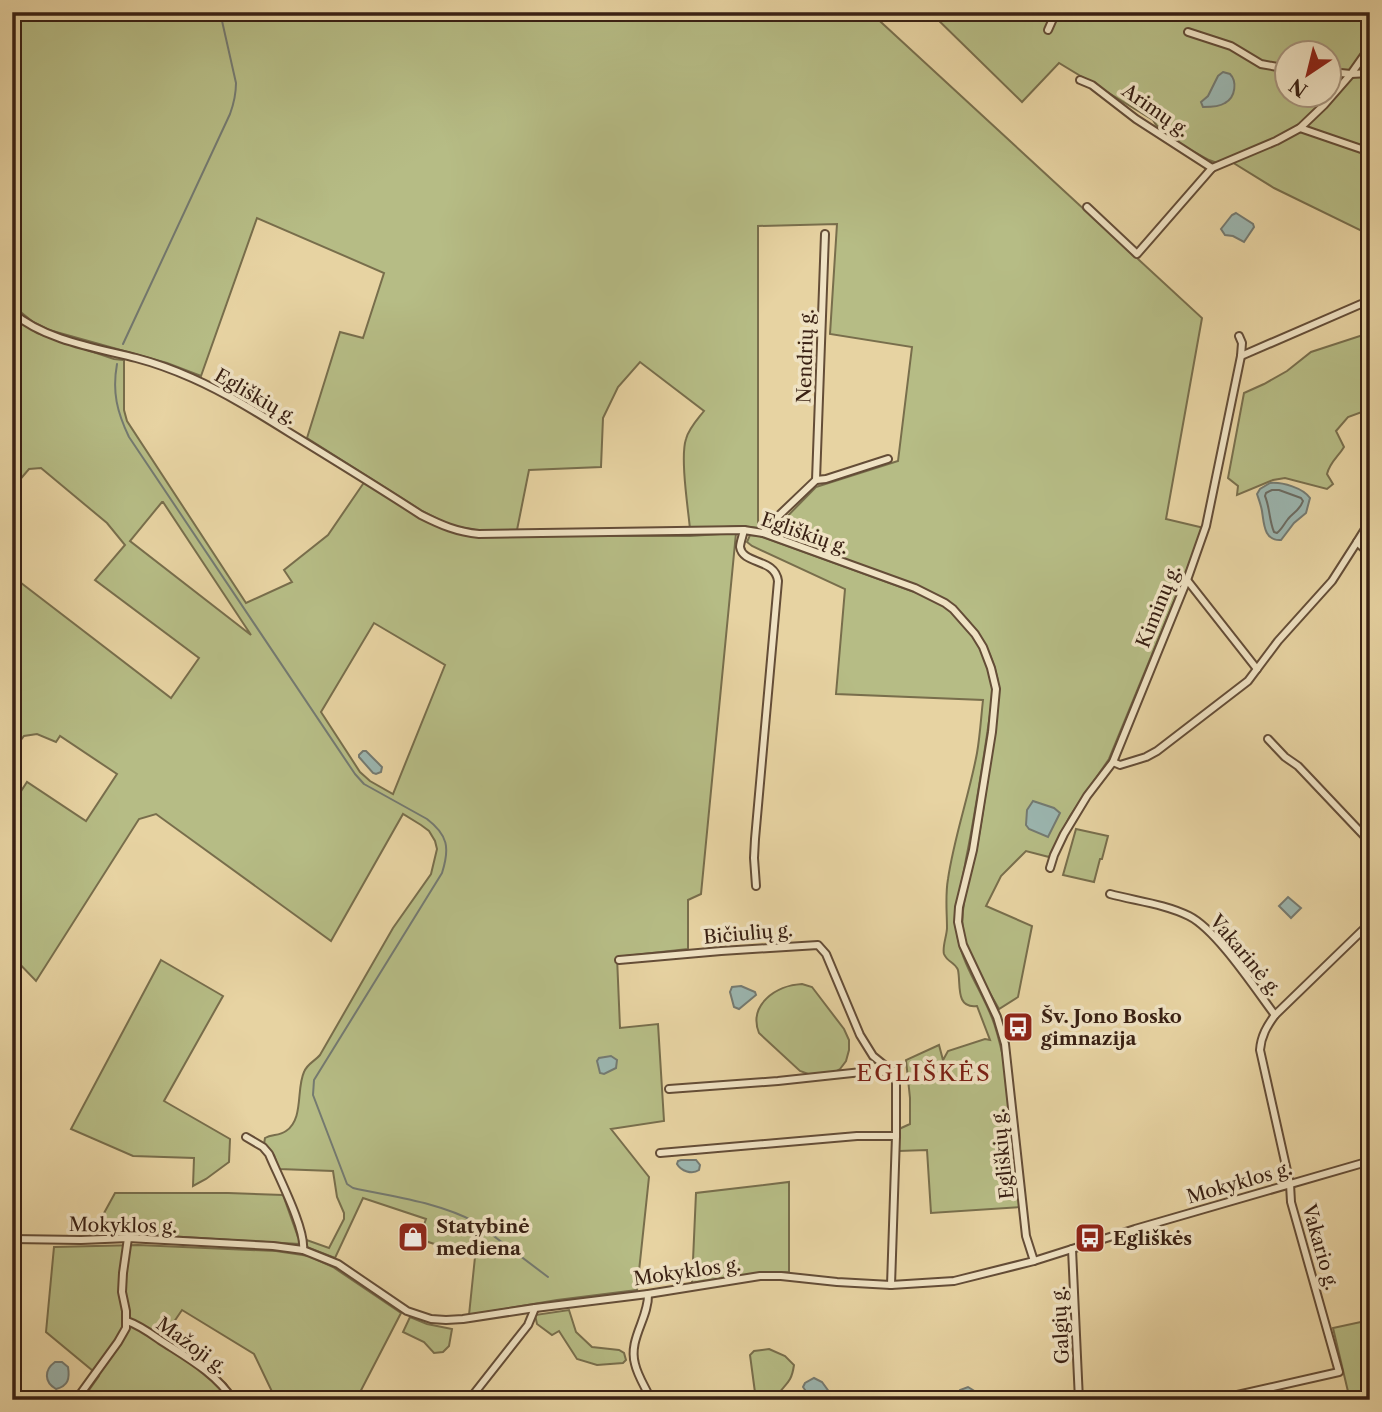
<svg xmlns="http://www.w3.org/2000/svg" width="1382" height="1412" font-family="'Libre Caslon Text',serif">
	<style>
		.green { fill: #b6bc85; stroke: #786e4c; stroke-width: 2; fill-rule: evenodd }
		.water { fill: #9bb6b0; stroke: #747a71; stroke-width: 2 }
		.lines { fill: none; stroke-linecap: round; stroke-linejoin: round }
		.shore { stroke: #6a6b62; stroke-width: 2 }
		.stream { stroke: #747a71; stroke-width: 2 }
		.street-casing { stroke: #644d37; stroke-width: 10 }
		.street { stroke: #efe2c3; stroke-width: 6 }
		.labels { text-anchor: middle; stroke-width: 7; stroke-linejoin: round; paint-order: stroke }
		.street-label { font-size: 19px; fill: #392013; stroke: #efe2c3 }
		.poi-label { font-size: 19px; font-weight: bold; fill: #392013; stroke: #efe2c3; text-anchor: start }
		.quarter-label { font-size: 23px; letter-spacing: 2px; fill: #7a1f14; stroke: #efe2c3 }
	</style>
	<rect width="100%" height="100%" fill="#e7d3a2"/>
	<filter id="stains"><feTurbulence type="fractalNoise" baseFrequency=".00286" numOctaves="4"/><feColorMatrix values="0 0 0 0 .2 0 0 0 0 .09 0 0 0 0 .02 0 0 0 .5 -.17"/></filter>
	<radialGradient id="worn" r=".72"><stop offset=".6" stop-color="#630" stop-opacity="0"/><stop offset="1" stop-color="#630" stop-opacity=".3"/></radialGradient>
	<g class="green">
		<path d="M12 12H870L1202 318 1166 519 1204 528 1109 759 1070 816 1049 857 1026 851 1001 876 986 906 1032 926 1018 997 999 1009C986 985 967 959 963 931 959 903 974 869 978 841 987 791 993 741 999 691 997 658 977 624 950 603 941 597 931 592 921 588L804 547 771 533 816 487 898 461 912 347 830 334 837 224 758 226V528L741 526 690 529C688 508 680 457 686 439 689 428 697 420 704 411L640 362 618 387 603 418 601 467 529 470 517 530H475L449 525 422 511 307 438 340 332 363 338 384 273 257 218 201 376 167 363 49 330 33 322 12 305Z"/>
		<path d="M930 12H1370V235L1274 188 1227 159 1217 163 1209 160C1192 150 1162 138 1153 120L1059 63 1022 102ZM1288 52H1330V94H1288Z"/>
		<path d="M12 316 37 333 114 359 124 360V410L127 421 246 603 292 582 284 570 328 535 365 481C398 502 430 528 469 536H690L736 533 701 894 688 900V949L617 957 620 1028 658 1024 664 1121 611 1129 649 1177 637 1290 557 1300 469 1315 475 1257 419 1239 426 1219 363 1198 335 1258 299 1244 135 1234 92 1235 115 1193H228L283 1195 298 1237 329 1248 344 1219V1213L337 1197 333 1171 279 1169 274 1155 264 1144 265 1138C272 1134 279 1136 286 1131 304 1119 296 1089 304 1072 307 1064 315 1061 320 1055L393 928 431 874 437 849 435 841 429 831 421 825 403 814 331 941 156 814 139 819 36 981 12 956V805L27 782 86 821 117 774 60 736 56 742 37 734 24 736 17 745 12 741V576L171 698 199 658 95 580 125 545 107 523 41 468 29 469 12 489ZM162 502H163L251 635 130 541ZM374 623 445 665 393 794 370 781 360 772 321 712Z"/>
		<path d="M1366 334H1370V409L1348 417 1336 431 1344 447C1338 457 1330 462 1327 474L1333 484 1327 489 1285 478 1273 480 1237 495 1238 486 1228 478 1244 393 1264 384 1287 371 1311 352Z"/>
		<path d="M750 535 760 536 920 594C928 598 937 602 945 607 972 626 991 662 993 694 985 749 977 805 966 859 962 886 952 912 958 939 964 967 982 992 992 1018 998 1033 1001 1049 1005 1065L1020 1207 931 1213 927 1150 899 1151V1129L910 1124V1098L906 1060 939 1045 943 1060 948 1051 985 1039 990 1040 977 1006C955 1009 961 984 958 970 955 962 947 962 944 954 942 947 947 935 947 928 947 912 945 896 948 879 954 837 969 796 977 753 980 736 981 718 983 700L836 694 845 589 752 546 747 542Z"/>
		<path d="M1076 829 1108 836 1102 859H1100L1094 882 1063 875Z"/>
		<path d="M161 960 223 996 164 1101 230 1139 229 1162 206 1179 193 1186 194 1158 133 1156 71 1129Z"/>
		<path d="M802 984 812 987 844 1029 849 1040V1050L846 1061 840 1069 833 1073 811 1075 800 1071 759 1033C748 1005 776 985 802 984Z"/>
		<path d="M789 1182V1272L753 1274 692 1283 696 1193Z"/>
		<path d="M138 1245 276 1251 309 1256 333 1267 401 1313 356 1400H276L254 1354 182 1310 163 1338 226 1384 235 1400H82L99 1376 46 1332 54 1247Z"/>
		<path d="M569 1310 576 1332 592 1347 619 1350 624 1353 626 1360 623 1363 597 1365 577 1359 559 1331 552 1335 537 1324 535 1315Z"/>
		<path d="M410 1317 427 1324 452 1329 449 1346 443 1352 434 1353 424 1342 403 1332Z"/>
		<path d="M1370 1320V1400H1350L1333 1328Z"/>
		<path d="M769 1349 785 1356 794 1365C791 1386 784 1383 774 1400H756L750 1355 754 1351Z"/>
	</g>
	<g class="water">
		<path d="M1223 72 1230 74C1237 81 1236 97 1225 103 1219 107 1209 107 1203 107L1201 102 1208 96 1218 76Z"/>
		<path d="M1236 213 1253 224 1254 227 1244 242 1233 236 1225 235 1221 229 1232 215Z"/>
		<path d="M1270 483C1283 482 1303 488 1310 498L1306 513 1294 523 1281 540C1264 541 1264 524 1262 511 1261 505 1259 500 1257 494L1260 489Z"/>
		<path d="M363 751H366L382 767 381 772 376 774 373 773 359 757V755Z"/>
		<path d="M1033 801 1054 808 1060 813 1048 837 1029 829 1026 825 1027 810Z"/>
		<path d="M1288 897 1301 908 1291 918 1279 906Z"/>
		<path d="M741 986 755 992 756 995 739 1009 734 1007 730 992 732 987Z"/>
		<path d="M611 1056 617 1060 616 1068 604 1074 600 1073 597 1061 599 1058Z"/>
		<path d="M681 1160H696L700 1165 699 1170C692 1175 681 1171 677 1164L678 1161Z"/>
		<path d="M55 1362H62L68 1367C70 1379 68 1386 56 1389 44 1382 44 1370 55 1362Z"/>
		<path d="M814 1378 822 1382 835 1400H812L803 1387 805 1383Z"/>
		<path d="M968 1387 976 1392 982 1400H958L956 1398 960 1390Z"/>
	</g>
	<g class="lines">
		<path class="shore" d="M1272 490H1279L1301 498 1303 501C1300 510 1294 512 1288 519 1284 524 1282 529 1277 533L1274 532C1269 520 1270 508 1265 496L1266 493Z"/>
		<g class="stream">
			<path d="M123 344 230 114C234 103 236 94 236 83L220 12"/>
			<path d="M117 364C112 392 117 412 129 437L355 774 364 784 427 819C448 835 450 848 442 873L314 1080 313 1095 347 1184 353 1188C393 1197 438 1202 475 1222L548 1277"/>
		</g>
		<g class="street-casing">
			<g id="street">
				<path d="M1048 30 1056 12"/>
				<path d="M1188 32 1231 46 1261 64 1288 69"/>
				<path d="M1330 72 1351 74 1370 73"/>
				<path d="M1080 80 1092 85 1136 119 1212 168"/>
				<path d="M1300 128 1370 152"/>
				<path d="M1087 207 1137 254 1212 168 1276 141 1300 128 1324 105 1351 74 1370 47"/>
				<path d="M12 312C44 340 96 348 136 358 155 363 174 370 192 378 226 393 258 413 290 433 334 460 378 487 421 515 441 525 457 532 479 534L744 530 763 533 915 588 945 603 953 609 975 634 983 647 991 668 996 689 992 732 973 850 959 907 958 922 963 945 997 1017 1005 1044 1026 1236 1034 1261"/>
				<path d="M1241 356 1361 304H1370"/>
				<path d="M816 480 825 234"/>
				<path d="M1370 521 1357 542 1370 554"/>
				<path d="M744 530C743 535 740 543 740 547 743 565 775 558 778 581L755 839 754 858 756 886"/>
				<path d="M763 533 770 524 816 480 826 479 888 459"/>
				<path d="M1187 580 1257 669"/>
				<path d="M1268 739 1285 757 1298 766 1370 842"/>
				<path d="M1113 762 1120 765 1146 757 1157 751 1248 681 1278 641 1332 581 1357 542"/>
				<path d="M1050 868 1054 855 1064 834 1087 796 1113 762 1187 580 1206 526 1241 356 1242 343 1239 336"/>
				<path d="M1110 894C1136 901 1165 904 1189 916 1217 930 1256 990 1275 1015"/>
				<path d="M619 960 721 951 818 945 826 954 860 1035 873 1056 889 1069"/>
				<path d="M669 1089 778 1081 871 1071H896V1136L891 1285"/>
				<path d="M246 1137 263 1147 269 1154C278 1176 306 1229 303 1250"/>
				<path d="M660 1153 857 1136H896"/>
				<path d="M12 1239 81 1240 128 1238 273 1246 303 1250 338 1264 407 1311 431 1319 446 1320 463 1319 535 1308 648 1294 760 1276H781L837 1282 891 1285 954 1281 1034 1261 1135 1229 1370 1161"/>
				<path d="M1072 1249 1079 1400"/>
				<path d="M648 1294C649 1318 628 1339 635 1364 638 1377 646 1388 651 1400"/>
				<path d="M127 1321C139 1325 150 1333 160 1340 186 1357 216 1373 233 1400"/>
				<path d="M76 1400 118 1342 126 1328V1311L122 1292 123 1273 128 1238"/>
				<path d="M469 1400 528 1325 535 1308"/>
				<path d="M1215 1400 1339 1372 1291 1202 1290 1184 1260 1050C1261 1036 1267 1026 1275 1015L1370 923"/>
			</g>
		</g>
		<use href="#street" class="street"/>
	</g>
	<defs>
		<g id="bus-square" transform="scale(1.575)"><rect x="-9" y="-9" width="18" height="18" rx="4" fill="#8f2418" stroke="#efe2c3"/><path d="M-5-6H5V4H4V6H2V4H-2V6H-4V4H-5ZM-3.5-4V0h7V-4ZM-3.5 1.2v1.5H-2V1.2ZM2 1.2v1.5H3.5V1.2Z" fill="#fff"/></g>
		<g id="shop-square" transform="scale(1.575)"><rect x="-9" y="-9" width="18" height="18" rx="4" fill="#8f2418" stroke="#efe2c3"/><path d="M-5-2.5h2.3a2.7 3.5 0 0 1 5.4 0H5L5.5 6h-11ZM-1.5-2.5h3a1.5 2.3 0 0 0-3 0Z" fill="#fff"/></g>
	</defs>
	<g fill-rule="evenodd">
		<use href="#bus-square" x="1018" y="1027"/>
		<use href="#shop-square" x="413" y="1237"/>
		<use href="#bus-square" x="1090" y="1238"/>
	</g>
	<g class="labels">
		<g class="street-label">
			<text transform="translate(1156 110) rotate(35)" y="7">Arimų g.</text>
			<text transform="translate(805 356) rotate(-88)" y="7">Nendrių g.</text>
			<text transform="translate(256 396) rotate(30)" y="7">Egliškių g.</text>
			<text transform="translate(805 533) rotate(19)" y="7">Egliškių g.</text>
			<text transform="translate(1158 606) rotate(-68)" y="7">Kiminų g.</text>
			<text transform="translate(748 933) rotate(-5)" y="7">Bičiulių g.</text>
			<text transform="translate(1246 955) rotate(50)" y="7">Vakarinė g.</text>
			<text transform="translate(1002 1154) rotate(-96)" y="7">Egliškių g.</text>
			<text transform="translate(1239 1182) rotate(-16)" y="7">Mokyklos g.</text>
			<text transform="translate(123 1225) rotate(1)" y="7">Mokyklos g.</text>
			<text transform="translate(1321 1247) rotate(74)" y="7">Vakario g.</text>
			<text transform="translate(687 1271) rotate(-8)" y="7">Mokyklos g.</text>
			<text transform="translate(1060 1325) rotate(-93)" y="7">Galgių g.</text>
			<text transform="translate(192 1345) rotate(36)" y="7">Mažoji g.</text>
		</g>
		<g class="poi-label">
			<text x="1041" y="1023">Šv. Jono Bosko<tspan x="1041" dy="22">gimnazija</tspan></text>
			<text x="436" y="1233">Statybinė<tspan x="436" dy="22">mediena</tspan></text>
			<text x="1113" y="1245">Egliškės</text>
		</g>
		<g class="quarter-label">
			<text x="924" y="1081">EGLIŠKĖS</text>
		</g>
	</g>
	<rect width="1382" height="1412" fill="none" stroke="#e7d3a2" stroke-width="42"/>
	<rect x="14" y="14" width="1354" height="1384" fill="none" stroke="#392013" stroke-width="3.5"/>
	<rect x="21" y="21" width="1340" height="1370" fill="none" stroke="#392013" stroke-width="2"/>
	<g transform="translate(1308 74) rotate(215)"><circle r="33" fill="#efe2c3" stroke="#a6947d" stroke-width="2"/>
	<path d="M0-5L12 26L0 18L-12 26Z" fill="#8f2418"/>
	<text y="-10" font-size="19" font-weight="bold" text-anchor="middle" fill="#392013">N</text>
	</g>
	<rect width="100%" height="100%" filter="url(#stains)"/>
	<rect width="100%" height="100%" fill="url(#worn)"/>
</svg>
